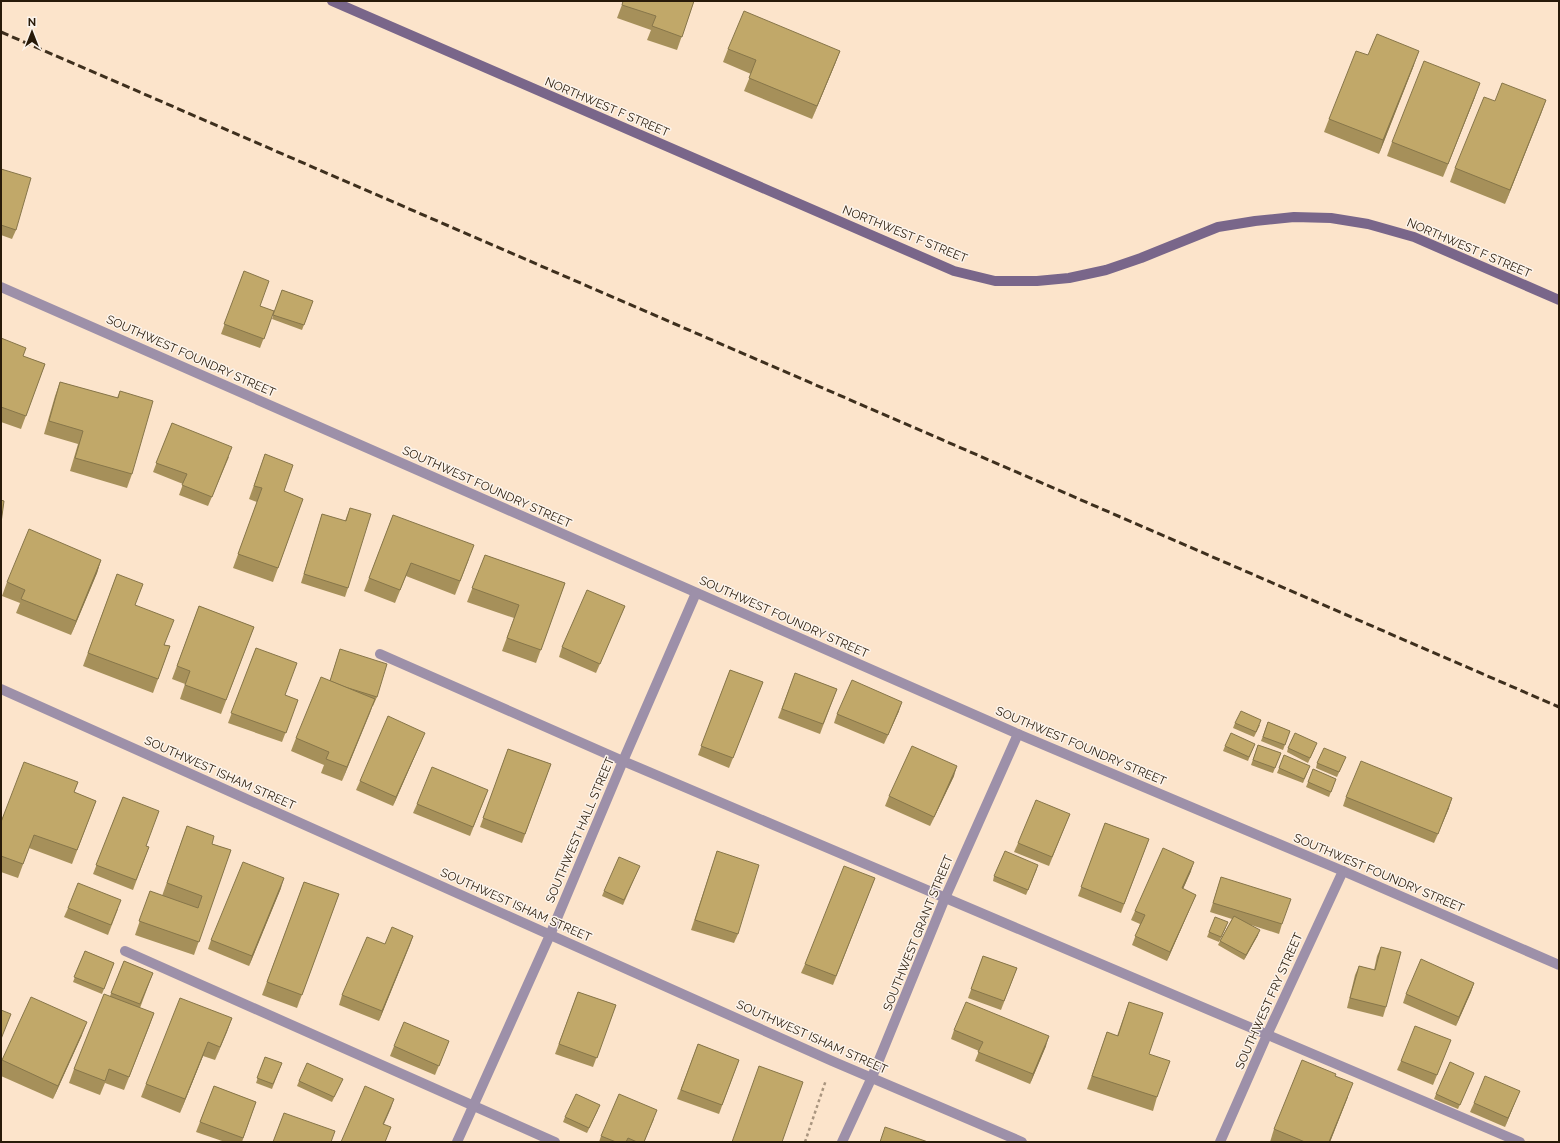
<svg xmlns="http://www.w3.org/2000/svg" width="1560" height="1143" font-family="Raleway,sans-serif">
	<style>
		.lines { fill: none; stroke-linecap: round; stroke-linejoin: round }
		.path { stroke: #a9957f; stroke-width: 2.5; stroke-dasharray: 3 3; stroke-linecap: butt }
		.lane { stroke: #9d90a9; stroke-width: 10 }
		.street { stroke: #9d90a9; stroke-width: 10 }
		.secondary { stroke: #79668a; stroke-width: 10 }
		.rail { stroke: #3e2f1d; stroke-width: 3; stroke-dasharray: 8 4; stroke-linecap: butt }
		.wall { fill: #a6905a }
		.shaded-wall { fill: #87764a }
		.building { fill: #c1a869; stroke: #87764a }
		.labels { text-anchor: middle; stroke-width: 3; stroke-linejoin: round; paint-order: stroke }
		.street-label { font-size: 12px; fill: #281a09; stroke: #fcf4ec }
	</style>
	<rect width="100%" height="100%" fill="#fce4cb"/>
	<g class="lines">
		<path class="path" d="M805 1142 826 1080"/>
		<g class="lane">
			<path d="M380 654 623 761 1520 1142"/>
			<path d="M125 951 555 1142"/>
		</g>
		<g class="street">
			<path d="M1 287 1018 734 1343 871 1559 965"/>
			<path d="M1 689 832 1061 1022 1142"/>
			<path d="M457 1142 550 935 623 761 696 593"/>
			<path d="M842 1142 872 1077 945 898 1018 734"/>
			<path d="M1220 1142 1267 1035 1343 871"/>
		</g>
		<path class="secondary" d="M332 1 954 271 995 281H1037L1069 278 1106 270 1141 258 1218 227 1255 221 1294 217 1331 218 1368 224 1414 237 1559 300"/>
		<path class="rail" d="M1 32 1559 707"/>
	</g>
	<g class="wall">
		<path d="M620 1H694L677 50 647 40 651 30 617 18 623 2Z"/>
		<path d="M728 49 840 51 835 64 812 119 744 91 751 74 723 62Z"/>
		<path d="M1368 55 1414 65 1379 154 1324 132 1329 119Z"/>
		<path d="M1475 97 1443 177 1387 156 1392 142Z"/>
		<path d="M1546 100 1505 204 1450 182 1455 168 1495 101Z"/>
		<path d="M1 169 16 230 12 239 1 235Z"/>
		<path d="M244 271 260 306 274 311 260 348 221 334Z"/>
		<path d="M282 290 313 301 302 330 272 319Z"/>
		<path d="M1 338 23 356 45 364 21 429 1 422Z"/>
		<path d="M60 382 117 398 120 391 132 474 127 488 70 471 78 444 44 434 55 396Z"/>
		<path d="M172 423 229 457 208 506 179 495 183 484 153 472Z"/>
		<path d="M265 454 284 491 303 499 273 582 233 568 257 502 249 499Z"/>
		<path d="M350 508 348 588 345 597 301 583 322 514 345 521Z"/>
		<path d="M393 515 469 559 455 595 406 576 395 603 364 591Z"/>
		<path d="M485 555 565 583 536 663 502 651 514 618 467 602Z"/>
		<path d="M101 560 97 573 71 635 16 613 20 603 2 596 7 582Z"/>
		<path d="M117 574 135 605 165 645 170 646 153 693 83 666Z"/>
		<path d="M199 606 254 627 221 714 180 699 185 684 172 679Z"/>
		<path d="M625 606 621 615 596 673 559 657 562 647Z"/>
		<path d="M256 648 285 695 298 700 282 742 228 723Z"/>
		<path d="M340 649 377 697 373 706H372L342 781 321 773 324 765 291 751 296 738 330 681Z"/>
		<path d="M730 670 763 682 729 768 698 755Z"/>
		<path d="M795 673 837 689 820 734 778 718Z"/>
		<path d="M899 711 884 744 834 723 837 714Z"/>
		<path d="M1268 722 1290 731 1283 750 1261 741Z"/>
		<path d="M1235 723 1260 725 1254 737 1233 728Z"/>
		<path d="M421 742 393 806 356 790 360 781Z"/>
		<path d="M1258 745 1281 753 1273 773 1251 765Z"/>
		<path d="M1225 746 1253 748 1248 761 1223 751Z"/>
		<path d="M1288 748H1315L1308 763 1287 752Z"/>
		<path d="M508 749 551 764 522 843 480 827Z"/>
		<path d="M1344 761 1337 777 1316 768 1317 763Z"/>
		<path d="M1279 768 1308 771 1303 783 1277 773Z"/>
		<path d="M954 776 930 826 885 806 889 796Z"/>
		<path d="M78 782 74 792 96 801 72 864 29 848 18 878 1 872V822Z"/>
		<path d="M1308 782 1334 784 1329 797 1306 787Z"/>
		<path d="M488 790 470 836 413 813 417 804Z"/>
		<path d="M123 797 146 846 149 847 133 890 93 874Z"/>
		<path d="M1346 797 1449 808 1434 843 1343 806Z"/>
		<path d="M1070 814 1049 866 1014 852 1018 843Z"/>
		<path d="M1105 823 1149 839 1121 913 1078 896Z"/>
		<path d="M187 826 212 844 231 850 194 955 135 935 150 891 162 896Z"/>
		<path d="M717 851 738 934 734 943 691 930Z"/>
		<path d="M1037 869 1026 895 993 881 994 876Z"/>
		<path d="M638 870 623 905 602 896 604 891Z"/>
		<path d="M1191 871 1183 889 1196 895 1192 904 1167 961 1132 945 1140 924 1131 920 1135 911Z"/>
		<path d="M1221 877 1282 924 1279 934 1251 925 1258 935 1244 960 1218 945 1220 941 1232 919 1210 912Z"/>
		<path d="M875 878 833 985 801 973 805 964Z"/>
		<path d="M304 882 339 894 297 1008 262 995Z"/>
		<path d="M281 888 249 966 208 949 211 940Z"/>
		<path d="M68 908 118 909 108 935 64 917Z"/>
		<path d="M1226 927 1219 942 1207 937 1209 932Z"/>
		<path d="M413 936 379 1021 339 1005 342 995 385 944Z"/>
		<path d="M1381 947 1386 1007 1383 1017 1347 1008 1355 975 1359 966 1374 970 1377 956Z"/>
		<path d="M85 951 114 963 102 994 73 982Z"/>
		<path d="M983 956 1017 968 1001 1010 968 998Z"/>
		<path d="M124 961 153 973 140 1008 154 1013 124 1090 105 1083 100 1095 69 1083 74 1069 110 996Z"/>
		<path d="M1474 983 1471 992 1456 1026 1403 1003 1406 994Z"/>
		<path d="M578 992 616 1005 593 1067 555 1054Z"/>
		<path d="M1129 1002 1149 1054 1157 1097 1153 1111 1087 1089 1107 1032 1117 1036Z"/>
		<path d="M232 1018 215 1060 203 1056 180 1113 141 1097 146 1084Z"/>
		<path d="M954 1030 1046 1046 1030 1084 975 1061 979 1051 951 1039Z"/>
		<path d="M82 1035 53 1099 1 1076V1063L2 1060Z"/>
		<path d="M1451 1040 1433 1085 1397 1070 1401 1061Z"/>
		<path d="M449 1041 435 1075 390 1056 394 1046Z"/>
		<path d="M698 1044 739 1060 719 1114 677 1099Z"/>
		<path d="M265 1057 282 1063 272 1089 256 1083Z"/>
		<path d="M1335 1076 1348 1097 1330 1142H1270L1274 1129Z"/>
		<path d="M1472 1077 1458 1109 1434 1099 1436 1094Z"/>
		<path d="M343 1079 332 1102 297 1086 299 1081Z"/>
		<path d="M214 1086 256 1102 242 1142H225L196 1132Z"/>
		<path d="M1516 1100 1505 1127 1470 1112 1474 1103Z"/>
		<path d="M598 1110 587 1133 563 1122 565 1117Z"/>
		<path d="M654 1119 644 1142H599L601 1136Z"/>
	</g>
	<g class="shaded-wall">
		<path d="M840 51 835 64 812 119 817 106Z"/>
		<path d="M1419 51 1414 65 1379 154 1383 140Z"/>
		<path d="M1480 83 1475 97 1443 177 1448 164Z"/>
		<path d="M1546 100 1541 114 1505 204 1510 190Z"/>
		<path d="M101 560 97 573 71 635 76 621Z"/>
		<path d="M375 699 370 713 342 781 347 767Z"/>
		<path d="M902 702 899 711 884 744 888 735Z"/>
		<path d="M425 733 421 742 393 806 396 797Z"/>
		<path d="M957 766 954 776 930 826 934 817Z"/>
		<path d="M1452 798 1449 808 1434 843 1438 834Z"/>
		<path d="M1194 862 1191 871 1179 898 1182 888Z"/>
		<path d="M284 878 281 888 249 966 252 956Z"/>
		<path d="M1196 895 1192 904 1167 961 1170 952Z"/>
		<path d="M1260 930 1258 935 1244 960 1246 955Z"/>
		<path d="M413 936 410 945 379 1021 382 1011Z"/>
		<path d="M1474 983 1471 992 1456 1026 1459 1017Z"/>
		<path d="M154 1013 149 1027 124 1090 129 1077Z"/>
		<path d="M232 1018 227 1032 215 1060 220 1047Z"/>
		<path d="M87 1022 82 1035 53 1099 58 1086Z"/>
		<path d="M1049 1036 1046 1046 1030 1084 1033 1074Z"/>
		<path d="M208 1042 203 1056 180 1113 185 1099Z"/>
		<path d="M1353 1083 1330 1142H1329Z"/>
		<path d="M1520 1091 1516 1100 1505 1127 1508 1118Z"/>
		<path d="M394 1099 391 1108 380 1133 383 1124Z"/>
	</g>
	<g class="building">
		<path d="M623 1H694L682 37 652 26 656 16 622 5Z"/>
		<path d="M744 11 840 51 817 106 749 78 756 60 728 49Z"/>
		<path d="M1377 34 1419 51 1383 140 1329 119 1356 51 1368 55Z"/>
		<path d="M1424 61 1480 83 1448 164 1392 142Z"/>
		<path d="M1502 83 1546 100 1510 190 1455 168 1484 97 1495 101Z"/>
		<path d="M1 169 31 178 16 230 1 225Z"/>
		<path d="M244 271 269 281 260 306 274 311 264 339 224 324Z"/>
		<path d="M282 290 313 301 304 325 273 315Z"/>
		<path d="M1 338 26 348 23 356 45 364 26 416 1 407Z"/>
		<path d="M60 382 118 398 120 391 153 401 132 474 75 458 83 431 49 421Z"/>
		<path d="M172 423 232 447 212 497 182 485 187 474 156 463Z"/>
		<path d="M265 454 293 465 284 491 303 499 278 568 238 554 262 488 254 486Z"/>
		<path d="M1 500 4 501 1 523Z"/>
		<path d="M350 508 371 514 348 588 304 574 322 514 346 521Z"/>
		<path d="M393 515 474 545 460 581 411 563 400 590 369 578Z"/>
		<path d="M29 529 101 560 76 621 21 599 25 590 7 582Z"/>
		<path d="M485 555 565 583 541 650 507 638 519 605 472 588Z"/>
		<path d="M117 574 143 584 135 605 174 620 164 645 170 646 158 679 88 653Z"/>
		<path d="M587 590 625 606 600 664 562 647Z"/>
		<path d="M199 606 254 627 226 700 185 685 190 671 177 666Z"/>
		<path d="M256 648 297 663 285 695 298 700 286 733 231 713Z"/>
		<path d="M340 649 387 664 377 697 345 687 330 681Z"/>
		<path d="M730 670 763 682 733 758 701 746Z"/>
		<path d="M795 673 837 689 823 724 782 709Z"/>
		<path d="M321 677 375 699 347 767 326 759 329 752 296 738Z"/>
		<path d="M852 680 902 702 888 735 837 714Z"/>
		<path d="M1241 711 1261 720 1256 732 1235 723Z"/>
		<path d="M388 716 425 733 396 797 360 781Z"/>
		<path d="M1268 722 1290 731 1285 745 1263 737Z"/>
		<path d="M1231 733 1255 744 1249 757 1225 746Z"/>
		<path d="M1295 733 1317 743 1310 758 1288 748Z"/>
		<path d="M1258 745 1281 753 1275 768 1253 760Z"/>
		<path d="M912 746 957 766 934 817 889 796Z"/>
		<path d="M1324 748 1346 757 1339 772 1317 763Z"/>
		<path d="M508 749 551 764 525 834 483 818Z"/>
		<path d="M1284 755 1310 766 1304 779 1279 768Z"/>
		<path d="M1361 761 1452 798 1438 834 1346 797Z"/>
		<path d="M24 762 78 782 74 792 96 801 77 850 34 835 23 864 1 856V822Z"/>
		<path d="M432 767 488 790 473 827 417 804Z"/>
		<path d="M1313 769 1336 779 1331 792 1308 782Z"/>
		<path d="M123 797 159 811 146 846 149 847 136 880 96 865Z"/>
		<path d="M1036 800 1070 814 1052 857 1018 843Z"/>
		<path d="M1105 823 1149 839 1124 904 1081 887Z"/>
		<path d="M187 826 214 836 212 844 231 850 199 942 139 921 150 891 198 908 202 896 167 883Z"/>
		<path d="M1163 848 1194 862 1182 888 1196 895 1170 952 1135 936 1145 915 1135 911Z"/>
		<path d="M717 851 759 865 738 934 695 920Z"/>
		<path d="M1005 851 1038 865 1028 890 994 876Z"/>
		<path d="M619 857 640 866 624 900 604 891Z"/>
		<path d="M243 862 284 878 252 956 211 940Z"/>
		<path d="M844 866 875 878 836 976 805 964Z"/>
		<path d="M1221 877 1291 899 1282 924 1213 903Z"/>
		<path d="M304 882 339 894 302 995 267 982Z"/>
		<path d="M78 883 121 900 111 925 68 908Z"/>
		<path d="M1234 916 1260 930 1246 955 1220 941Z"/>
		<path d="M1215 917 1228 922 1221 937 1209 932Z"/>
		<path d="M392 927 413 936 382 1011 342 995 367 937 385 944Z"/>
		<path d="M1381 947 1401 952 1386 1007 1350 998 1359 966 1375 970Z"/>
		<path d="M85 951 114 963 104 989 74 977Z"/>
		<path d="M983 956 1017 968 1004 1001 971 989Z"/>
		<path d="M1421 959 1474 983 1459 1017 1406 994Z"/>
		<path d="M124 961 153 973 140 1004 111 993Z"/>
		<path d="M578 992 616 1005 597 1058 559 1044Z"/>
		<path d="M104 994 154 1013 129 1077 109 1069 105 1081 74 1069Z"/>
		<path d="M31 997 87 1022 58 1086 2 1060Z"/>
		<path d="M180 998 232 1018 220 1047 208 1042 185 1099 146 1084Z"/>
		<path d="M966 1002 1049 1036 1033 1074 978 1052 983 1042 954 1030Z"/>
		<path d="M1129 1002 1163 1013 1149 1054 1170 1061 1157 1097 1092 1076 1107 1032 1118 1036Z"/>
		<path d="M1 1010 11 1014 1 1039Z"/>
		<path d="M404 1022 449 1041 439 1066 394 1046Z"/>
		<path d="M1415 1026 1451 1040 1437 1075 1401 1061Z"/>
		<path d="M698 1044 739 1060 722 1105 681 1090Z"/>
		<path d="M265 1057 282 1063 273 1084 257 1078Z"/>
		<path d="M1302 1060 1336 1074 1335 1076 1353 1083 1329 1142H1305L1274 1129Z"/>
		<path d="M1450 1062 1474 1073 1460 1105 1436 1094Z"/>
		<path d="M307 1063 343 1079 334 1097 299 1081Z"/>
		<path d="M759 1066 803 1082 782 1142H732Z"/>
		<path d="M1485 1076 1520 1091 1508 1118 1474 1103Z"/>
		<path d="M214 1086 256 1102 243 1138 200 1122Z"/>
		<path d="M365 1086 394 1099 383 1124 391 1127 385 1142H341Z"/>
		<path d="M576 1094 600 1105 589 1128 565 1117Z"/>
		<path d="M619 1094 657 1110 644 1142H637L628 1138 626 1142H616L601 1136Z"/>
		<path d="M284 1113 335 1131 331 1142H273Z"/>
		<path d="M885 1127 928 1142H880Z"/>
	</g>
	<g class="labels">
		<g class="street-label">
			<text transform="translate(607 107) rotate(23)" y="4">NORTHWEST F STREET</text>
			<text transform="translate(905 234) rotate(22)" y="4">NORTHWEST F STREET</text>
			<text transform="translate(1469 248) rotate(23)" y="4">NORTHWEST F STREET</text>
			<text transform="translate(191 356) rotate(24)" y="4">SOUTHWEST FOUNDRY STREET</text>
			<text transform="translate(487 487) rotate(24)" y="4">SOUTHWEST FOUNDRY STREET</text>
			<text transform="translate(784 617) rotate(24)" y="4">SOUTHWEST FOUNDRY STREET</text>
			<text transform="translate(1081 746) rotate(23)" y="4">SOUTHWEST FOUNDRY STREET</text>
			<text transform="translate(220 773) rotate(24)" y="4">SOUTHWEST ISHAM STREET</text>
			<text transform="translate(580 830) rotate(-67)" y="4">SOUTHWEST HALL STREET</text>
			<text transform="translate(1379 873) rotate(23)" y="4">SOUTHWEST FOUNDRY STREET</text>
			<text transform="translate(516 905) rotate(24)" y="4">SOUTHWEST ISHAM STREET</text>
			<text transform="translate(918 933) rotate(-68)" y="4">SOUTHWEST GRANT STREET</text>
			<text transform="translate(1269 1001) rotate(-66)" y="4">SOUTHWEST FRY STREET</text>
			<text transform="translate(812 1037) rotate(24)" y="4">SOUTHWEST ISHAM STREET</text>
		</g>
	</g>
	<rect width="1560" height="1143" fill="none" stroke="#281a09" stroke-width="4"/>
	<g transform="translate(32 32)" stroke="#fcf4ec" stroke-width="3" paint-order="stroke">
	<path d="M0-3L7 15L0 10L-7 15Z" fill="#281a09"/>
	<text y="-6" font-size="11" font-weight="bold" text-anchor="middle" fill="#281a09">N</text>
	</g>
</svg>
